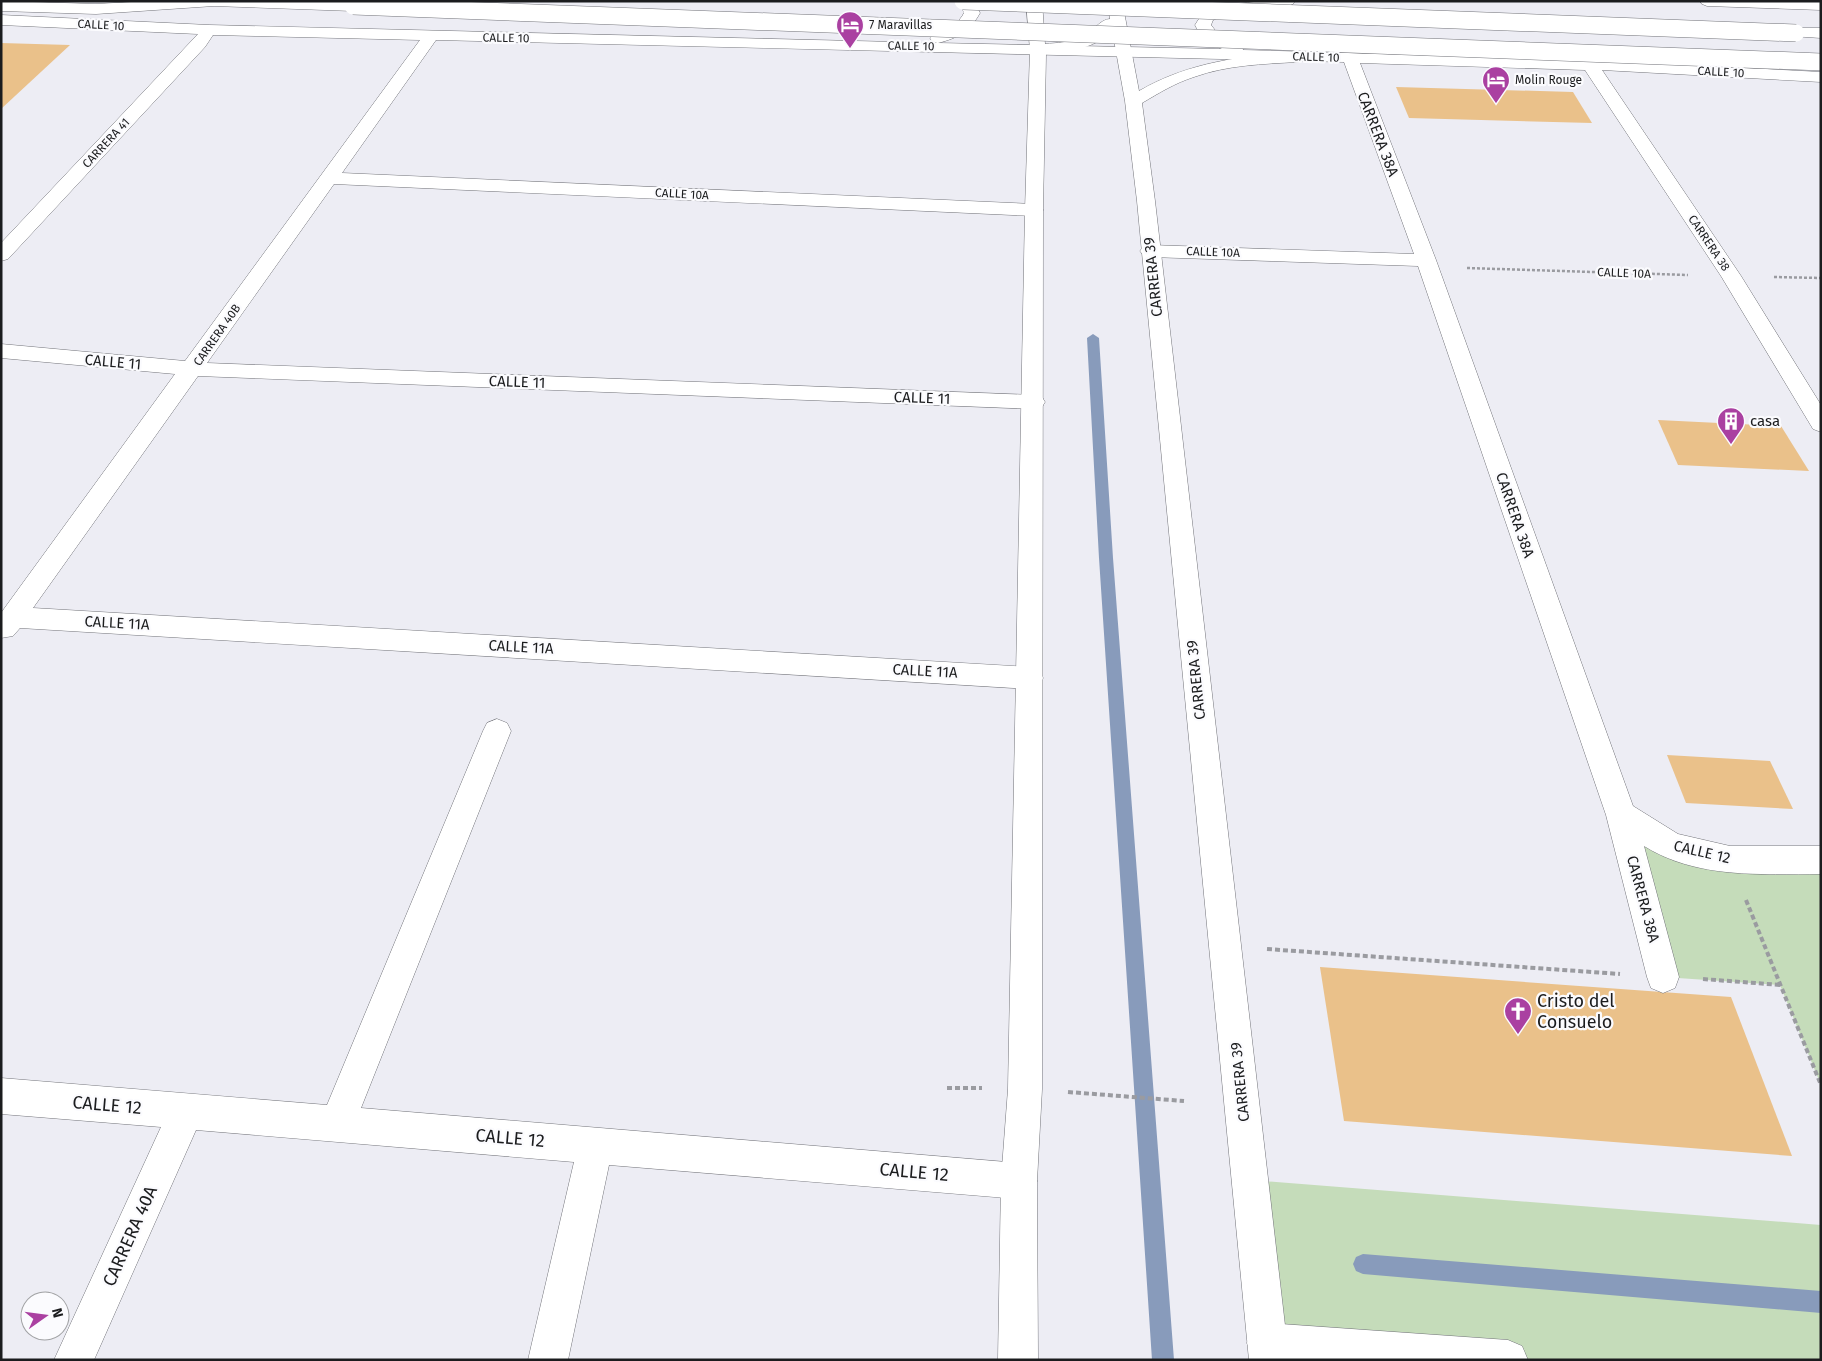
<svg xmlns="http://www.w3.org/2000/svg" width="1822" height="1361" font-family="'Fira Sans',sans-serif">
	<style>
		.green { fill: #c5dcba }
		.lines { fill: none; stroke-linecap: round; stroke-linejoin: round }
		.stream { fill: #889bbb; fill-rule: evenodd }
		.building { fill: #eac18a }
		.minor-casing { stroke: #73747a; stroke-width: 1 }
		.major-casing { stroke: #73747a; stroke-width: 1 }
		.path-far1 { stroke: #9a9ba0; stroke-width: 2.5; stroke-dasharray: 3 2; stroke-linecap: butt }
		.path { stroke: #9a9ba0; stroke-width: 4; stroke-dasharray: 5 3; stroke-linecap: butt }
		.minor { fill: #fff; fill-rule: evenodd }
		.major { fill: #fff; fill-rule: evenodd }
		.major-bridge-casing { stroke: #73747a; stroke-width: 18; stroke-linecap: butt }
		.major-bridge { stroke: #fff; stroke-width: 17 }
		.labels { text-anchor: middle; stroke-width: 4.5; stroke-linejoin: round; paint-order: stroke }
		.far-street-label { font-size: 12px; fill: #1b1c1e; stroke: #fbfbfe }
		.far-poi-label { font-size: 12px; fill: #1b1c1e; stroke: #fbfbfe; text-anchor: start }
		.street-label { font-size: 15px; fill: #1b1c1e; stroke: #fbfbfe }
		.poi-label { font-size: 15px; fill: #1b1c1e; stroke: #fbfbfe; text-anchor: start }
		.near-poi-label { font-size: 18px; fill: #1b1c1e; stroke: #fbfbfe; text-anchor: start }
		.near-street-label { font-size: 18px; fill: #1b1c1e; stroke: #fbfbfe }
	</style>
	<rect width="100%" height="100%" fill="#ededf4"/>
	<g class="green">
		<path d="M1621 815 1671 846 1821 860V1085L1780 985 1663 977Z"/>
		<path d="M1250 1180 1821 1225V1360H1508L1267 1343Z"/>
	</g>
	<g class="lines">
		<g class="stream">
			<path d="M1093 334 1099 338 1113 558 1174 1360H1152L1099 558 1087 338Z"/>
			<path d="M1363 1254 1821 1291V1313L1363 1274 1356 1271 1353 1264 1356 1257Z"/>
		</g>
	</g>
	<g class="building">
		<path d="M1 43 70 45 1 109Z"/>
		<path d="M1396 87 1573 92 1592 123 1409 118Z"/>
		<path d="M1658 420 1781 426 1809 471 1678 465Z"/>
		<path d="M1667 755 1770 761 1793 809 1686 803Z"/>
		<path d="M1320 967 1731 997 1792 1156 1344 1121Z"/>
	</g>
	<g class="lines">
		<g class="minor-casing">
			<g id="minor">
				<path d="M959 1H974L980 13C970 31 958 38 938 43L1222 49C1210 44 1201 38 1195 25L1202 14C1232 1 1263 1 1295 1L1293 4 1288 6 1227 14 1213 20 1211 25 1218 34 1242 46 1243 50 1590 60 1821 72V82L1602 70 1741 276 1821 405V432L1813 429 1721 276 1585 70 1360 63 1436 260 1633 806 1678 834 1730 846H1821V874C1761 874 1697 879 1644 846L1679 977 1675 988 1663 993 1651 988 1647 977 1606 815 1418 266 1150 257 1143 255 1140 251 1143 247 1150 245 1414 254 1344 62 436 40 342 173 1034 204 1041 206 1043 210 1041 214 1034 216 334 184 207 363 1034 395 1042 397 1045 402 1042 407 1034 409 198 376 33 608 1029 667 1039 670 1043 678 1039 686 1029 689 20 628 13 636 1 638V613L175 374 1 358V344L185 361 420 40 213 35 205 47 8 259 1 261V243L198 34 1 25V15L209 25 937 43 932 41 930 38C939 27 954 32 964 13Z"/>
				<path d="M1700 1H1821V10L1707 6 1702 4Z"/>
				<path d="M497 719 507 723 511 731 361 1108 1019 1163 1032 1168 1037 1181 1032 1194 1019 1199 609 1165 568 1360H528L574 1162 196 1130 94 1360H54L161 1127 1 1114V1078L327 1105 483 731 487 723Z"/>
				<path d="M1267 1323 1508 1340 1522 1346 1528 1360H1260L1253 1357 1247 1343 1253 1329Z"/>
			</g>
		</g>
		<g class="major-casing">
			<g id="major">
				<path d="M1 1 96 4 149 1H347L358 3 361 6 358 9 353 11 214 6 96 14 1 11Z"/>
				<path d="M1026 1H1042L1045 44C1057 43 1070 42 1081 38 1092 33 1100 19 1110 19L1107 1H1122L1139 91C1189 62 1242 56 1298 52L1304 54 1306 57 1304 60 1298 62C1263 64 1227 65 1194 77 1175 83 1159 93 1142 103L1155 201 1289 1360H1249L1137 201 1125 101 1112 29C1098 49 1068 51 1046 54L1043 210 1042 1089 1037 1181 1038 1360H998L1001 1181 1008 1089 1025 210 1030 50Z"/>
				<path d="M1796 28H1821V38L1790 36 1788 33 1790 30Z"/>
			</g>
		</g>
		<g class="path-far1">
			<path d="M1467 268 1688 275"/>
			<path d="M1774 277 1821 278"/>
		</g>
		<g class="path">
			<path d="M1746 900 1821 1085"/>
			<path d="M1267 949 1620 974"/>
			<path d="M1703 979 1780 985"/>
			<path d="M947 1088H982"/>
			<path d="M1068 1092 1184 1101"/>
		</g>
		<use href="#minor" class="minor"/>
		<use href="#major" class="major"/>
		<g class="major-bridge-casing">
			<g id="major-bridge">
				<path d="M963 1 1796 33"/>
				<path d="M353 6 1821 62"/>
			</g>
		</g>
		<use href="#major-bridge" class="major-bridge"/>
	</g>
	<defs>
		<g id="hotel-pin" transform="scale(1.4375)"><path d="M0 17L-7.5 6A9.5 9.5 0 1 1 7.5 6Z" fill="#aa40a1" stroke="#fbfbfe"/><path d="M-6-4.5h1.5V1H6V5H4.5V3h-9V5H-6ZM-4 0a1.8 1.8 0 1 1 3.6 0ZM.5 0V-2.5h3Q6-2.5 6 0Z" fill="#fff"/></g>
		<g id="building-pin" transform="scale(1.4375)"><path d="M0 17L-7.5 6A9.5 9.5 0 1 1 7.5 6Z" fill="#aa40a1" stroke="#fbfbfe"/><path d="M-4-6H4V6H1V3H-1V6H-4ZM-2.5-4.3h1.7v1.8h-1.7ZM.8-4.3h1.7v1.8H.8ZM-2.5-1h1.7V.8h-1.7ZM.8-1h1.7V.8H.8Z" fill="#fff"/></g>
		<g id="church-pin" transform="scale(1.4375)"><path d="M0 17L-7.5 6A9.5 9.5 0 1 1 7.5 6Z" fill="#aa40a1" stroke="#fbfbfe"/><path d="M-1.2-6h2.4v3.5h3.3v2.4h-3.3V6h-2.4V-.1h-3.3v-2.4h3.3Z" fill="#fff"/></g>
	</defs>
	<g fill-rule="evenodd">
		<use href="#hotel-pin" x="850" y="25"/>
		<use href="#hotel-pin" x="1496" y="80"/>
		<use href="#building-pin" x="1731" y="421"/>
		<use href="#church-pin" x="1518" y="1011"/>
	</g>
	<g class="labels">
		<g class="far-street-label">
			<text transform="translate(101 25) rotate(3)" y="4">CALLE 10</text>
			<text transform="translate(506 38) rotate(1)" y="4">CALLE 10</text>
			<text transform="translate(911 46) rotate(1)" y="4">CALLE 10</text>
			<text transform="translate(1316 57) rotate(2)" y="4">CALLE 10</text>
			<text transform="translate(1721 72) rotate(3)" y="4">CALLE 10</text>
			<text transform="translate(106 143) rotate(-47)" y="4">CARRERA 41</text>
			<text transform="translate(682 194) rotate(3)" y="4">CALLE 10A</text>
			<text transform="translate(1709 243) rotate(56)" y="4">CARRERA 38</text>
			<text transform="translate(1213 252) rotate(2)" y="4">CALLE 10A</text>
			<text transform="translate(1624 273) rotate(2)" y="4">CALLE 10A</text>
			<text transform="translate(217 335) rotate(-55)" y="4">CARRERA 40B</text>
		</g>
		<g class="far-poi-label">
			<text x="869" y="29">7 Maravillas</text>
			<text x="1515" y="84">Molin Rouge</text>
		</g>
		<g class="street-label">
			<text transform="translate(1378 134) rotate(69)" y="5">CARRERA 38A</text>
			<text transform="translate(1153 277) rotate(-96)" y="5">CARRERA 39</text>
			<text transform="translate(113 362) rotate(5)" y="5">CALLE 11</text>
			<text transform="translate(517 382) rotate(2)" y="5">CALLE 11</text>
			<text transform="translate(922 398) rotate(2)" y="5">CALLE 11</text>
			<text transform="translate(1515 515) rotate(71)" y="5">CARRERA 38A</text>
			<text transform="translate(117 623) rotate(3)" y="5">CALLE 11A</text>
			<text transform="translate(521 647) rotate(3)" y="5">CALLE 11A</text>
			<text transform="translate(925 671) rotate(3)" y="5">CALLE 11A</text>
			<text transform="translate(1196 680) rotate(-96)" y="5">CARRERA 39</text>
			<text transform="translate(1702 852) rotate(13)" y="5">CALLE 12</text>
			<text transform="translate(1643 899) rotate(75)" y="5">CARRERA 38A</text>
			<text transform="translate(1240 1082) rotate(-96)" y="5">CARRERA 39</text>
		</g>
		<g class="poi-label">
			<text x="1750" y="426">casa</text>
		</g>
		<g class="near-poi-label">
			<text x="1537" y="1007">Cristo del<tspan x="1537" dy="21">Consuelo</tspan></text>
		</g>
		<g class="near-street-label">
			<text transform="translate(107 1105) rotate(5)" y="6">CALLE 12</text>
			<text transform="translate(510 1138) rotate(5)" y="6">CALLE 12</text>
			<text transform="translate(914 1172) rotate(5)" y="6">CALLE 12</text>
			<text transform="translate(130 1236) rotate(-66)" y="6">CARRERA 40A</text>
		</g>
	</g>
	<rect width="1822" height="1361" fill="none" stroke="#1b1c1e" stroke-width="5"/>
	<g transform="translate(45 1316) rotate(76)"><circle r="24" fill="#fbfbfe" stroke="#a1a2a4"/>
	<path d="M0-4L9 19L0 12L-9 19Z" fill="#aa40a1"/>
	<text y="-8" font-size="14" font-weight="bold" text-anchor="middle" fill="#1b1c1e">N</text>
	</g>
</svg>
